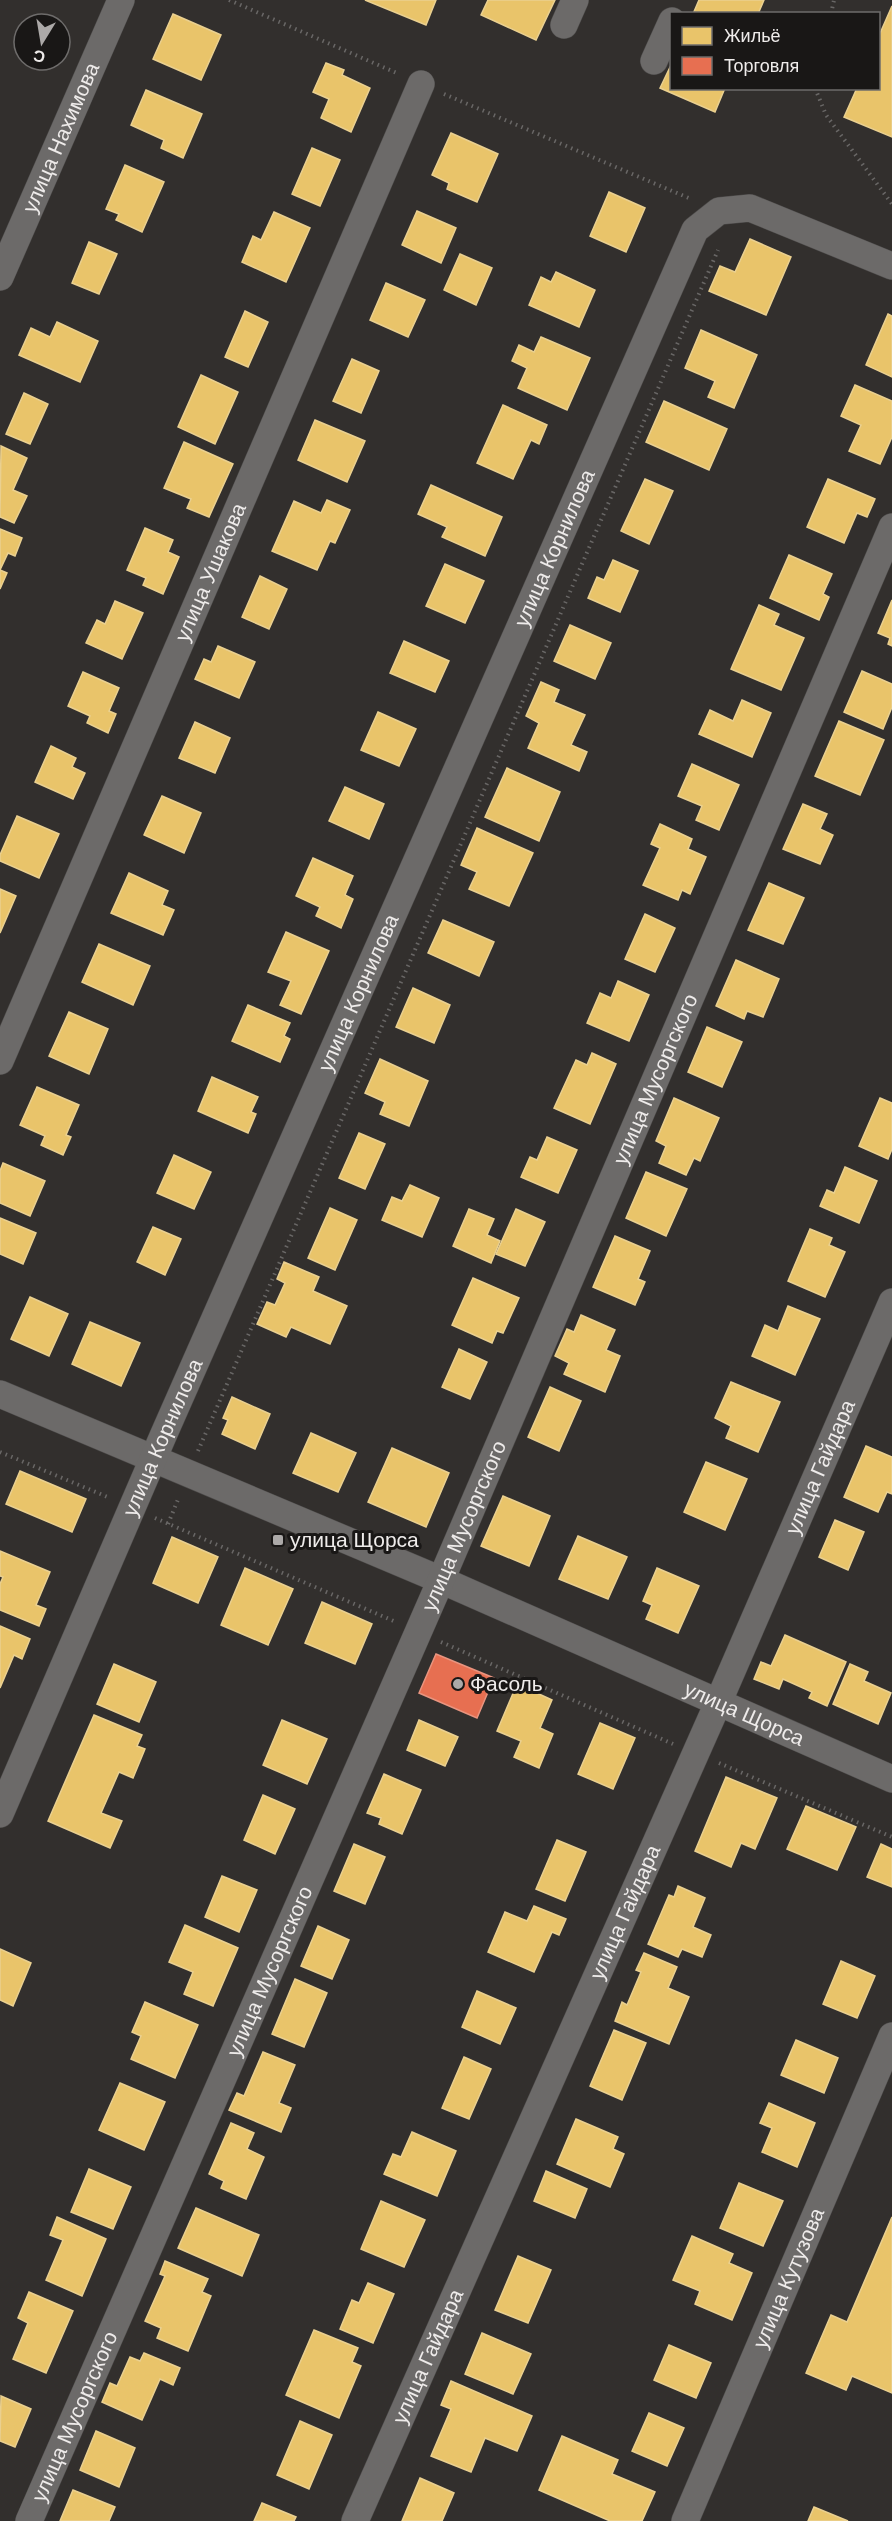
<svg xmlns="http://www.w3.org/2000/svg" width="892" height="2521" font-family="Helvetica,sans-serif">
	<style>
		.homes { fill: #e9c46a; stroke: #ead090; stroke-width: 1.5 }
		.shops { fill: #e76f51; stroke: #e9947f; stroke-width: 1.5 }
		.lines { fill: none; stroke-linecap: round; stroke-linejoin: round }
		.minor-casing { stroke: #4c4a49; stroke-width: 28 }
		.path { stroke: #696766; stroke-width: 4; stroke-dasharray: 1.5 4.5; stroke-linecap: butt }
		.minor { stroke: #6c6a69; stroke-width: 27 }
		.poi-dot { fill: #aca9a8; stroke: #191716; stroke-width: 2 }
		.labels { text-anchor: middle; stroke-width: 6; stroke-linejoin: round; paint-order: stroke }
		.street-label { font-size: 21px; fill: #eeebea; stroke: #191716 }
		.poi-label { font-size: 21px; fill: #eeebea; stroke: #191716; text-anchor: start }
	</style>
	<rect width="100%" height="100%" fill="#322f2d"/>
	<g class="homes">
		<path d="M365 0H436L426 25Z"/>
		<path d="M488 0H555L536 40 481 15Z"/>
		<path d="M699 0H764L758 14H693Z"/>
		<path d="M892 6V137L844 117 857 88H878V38Z"/>
		<path d="M173 14 221 35 201 80 153 59Z"/>
		<path d="M326 63 344 70 342 75 370 88 351 132 321 118 329 99 313 92Z"/>
		<path d="M672 63V88H725L715 112 660 88Z"/>
		<path d="M146 90 202 114 183 158 161 148 164 140 131 125Z"/>
		<path d="M451 133 498 154 477 202 447 189 449 183 432 175Z"/>
		<path d="M312 148 340 160 320 206 292 194Z"/>
		<path d="M125 165 164 182 142 232 116 220 119 214 106 209Z"/>
		<path d="M609 192 645 208 626 252 590 236Z"/>
		<path d="M417 211 456 228 441 263 402 245Z"/>
		<path d="M274 212 310 228 286 282 242 262 253 236 261 240Z"/>
		<path d="M750 239 791 257 766 315 709 291 720 266 735 272Z"/>
		<path d="M89 242 117 254 99 294 72 283Z"/>
		<path d="M460 254 492 268 476 305 444 290Z"/>
		<path d="M556 272 595 290 579 327 529 305 541 277 551 282Z"/>
		<path d="M386 283 425 300 408 337 370 320Z"/>
		<path d="M245 311 268 322 248 367 225 357Z"/>
		<path d="M888 314 892 316V377L866 365Z"/>
		<path d="M57 322 98 341 80 382 19 355 31 328 50 337Z"/>
		<path d="M701 330 757 355 734 408 708 397 715 381 685 368Z"/>
		<path d="M541 337 590 358 567 410 518 388 527 368 512 361 519 345 534 352Z"/>
		<path d="M352 359 379 371 361 413 333 401Z"/>
		<path d="M201 375 238 392 215 444 178 427Z"/>
		<path d="M855 385 892 401V437L880 464 849 451 861 425 841 416Z"/>
		<path d="M24 393 48 404 30 444 6 434Z"/>
		<path d="M664 401 727 429 709 470 646 442Z"/>
		<path d="M503 405 547 425 539 444 531 440 513 479 477 463Z"/>
		<path d="M315 420 365 441 347 482 298 460Z"/>
		<path d="M184 442 233 464 209 517 187 508 191 499 164 488Z"/>
		<path d="M1 446 27 458 13 490 27 496 14 523 0 517Z"/>
		<path d="M645 479 673 491 649 544 621 531Z"/>
		<path d="M828 479 875 499 867 517 857 513 844 543 807 527Z"/>
		<path d="M431 485 502 517 485 556 442 537 447 527 418 514Z"/>
		<path d="M327 500 350 510 335 543 330 541 317 570 272 551 294 501 321 513Z"/>
		<path d="M145 528 173 540 168 552 179 557 163 594 143 585 146 578 127 570Z"/>
		<path d="M0 529 22 538 15 556 8 553 0 570 7 573 0 589Z"/>
		<path d="M789 555 832 574 823 594 829 597 819 620 770 598Z"/>
		<path d="M613 560 638 571 620 612 588 598 597 577 604 580Z"/>
		<path d="M445 564 484 581 465 623 426 606Z"/>
		<path d="M260 576 287 589 269 629 242 617Z"/>
		<path d="M892 600V646L888 644 890 638 878 633Z"/>
		<path d="M115 601 143 613 122 659 86 643 97 620 105 624Z"/>
		<path d="M759 605 779 614 774 625 804 638 781 690 731 669Z"/>
		<path d="M570 625 611 643 595 679 554 661Z"/>
		<path d="M404 641 449 661 435 692 390 673Z"/>
		<path d="M218 646 255 662 239 698 195 679 204 659 211 662Z"/>
		<path d="M862 671 892 684V707L883 729 844 712Z"/>
		<path d="M83 672 119 688 109 711 116 714 108 733 87 723 90 716 68 706Z"/>
		<path d="M541 682 559 690 554 702 585 715 571 745 587 752 579 771 528 748 539 723 526 716Z"/>
		<path d="M742 700 771 713 752 757 699 734 710 710 733 721Z"/>
		<path d="M378 712 416 729 399 766 361 750Z"/>
		<path d="M839 721 884 740 860 795 815 776Z"/>
		<path d="M195 722 230 738 215 773 179 758Z"/>
		<path d="M51 746 76 758 72 767 85 773 73 799 35 782Z"/>
		<path d="M692 764 739 785 719 830 696 820 702 806 678 796Z"/>
		<path d="M507 768 560 792 539 841 485 817Z"/>
		<path d="M345 787 384 804 369 839 329 821Z"/>
		<path d="M162 796 201 813 184 853 144 835Z"/>
		<path d="M803 804 827 814 820 829 833 835 820 864 783 849Z"/>
		<path d="M17 816 59 834 39 878 0 861V855Z"/>
		<path d="M660 824 692 839 688 849 706 857 690 894 682 890 678 900 643 885 660 848 651 844Z"/>
		<path d="M477 828 533 853 509 906 469 889 477 872 461 865Z"/>
		<path d="M313 858 353 876 345 895 353 899 341 928 316 916 320 907 296 896Z"/>
		<path d="M129 873 168 891 162 905 174 910 163 935 111 913Z"/>
		<path d="M769 883 804 898 783 944 748 930Z"/>
		<path d="M0 889 16 896 0 933Z"/>
		<path d="M645 914 675 928 655 972 625 959Z"/>
		<path d="M443 920 494 942 479 976 428 953Z"/>
		<path d="M286 932 329 951 301 1014 280 1005 291 981 268 972Z"/>
		<path d="M99 944 150 966 133 1005 82 982Z"/>
		<path d="M736 960 779 979 763 1017 747 1011 744 1019 716 1006Z"/>
		<path d="M618 981 649 995 629 1041 587 1023 600 993 611 998Z"/>
		<path d="M413 988 450 1005 434 1043 396 1027Z"/>
		<path d="M248 1005 290 1023 284 1036 290 1039 280 1062 232 1041Z"/>
		<path d="M69 1012 108 1029 89 1074 49 1056Z"/>
		<path d="M707 1027 742 1042 722 1087 688 1072Z"/>
		<path d="M592 1053 616 1064 590 1124 554 1108 576 1060 587 1065Z"/>
		<path d="M380 1059 428 1081 409 1126 380 1114 385 1102 365 1093Z"/>
		<path d="M212 1077 258 1097 251 1112 256 1114 248 1133 198 1111Z"/>
		<path d="M37 1087 79 1105 66 1135 71 1137 63 1155 41 1145 45 1136 20 1125Z"/>
		<path d="M674 1098 719 1118 700 1161 694 1158 686 1175 659 1163 666 1146 656 1141Z"/>
		<path d="M880 1098 892 1103V1149L888 1159 859 1146Z"/>
		<path d="M359 1133 385 1144 365 1189 339 1178Z"/>
		<path d="M547 1137 577 1150 558 1193 521 1177 530 1157 537 1160Z"/>
		<path d="M174 1155 211 1172 194 1209 157 1193Z"/>
		<path d="M3 1163 45 1181 30 1216 0 1203V1171Z"/>
		<path d="M845 1167 877 1181 859 1223 820 1206 827 1190 834 1193Z"/>
		<path d="M646 1172 687 1189 666 1236 626 1218Z"/>
		<path d="M410 1185 439 1198 422 1237 382 1220 392 1197 402 1201Z"/>
		<path d="M330 1208 357 1220 335 1270 308 1258Z"/>
		<path d="M469 1209 494 1219 487 1235 500 1241 491 1263 453 1246Z"/>
		<path d="M516 1209 545 1222 525 1266 496 1254Z"/>
		<path d="M0 1218 36 1233 23 1264 0 1254Z"/>
		<path d="M153 1227 181 1239 165 1275 137 1262Z"/>
		<path d="M810 1229 832 1238 829 1245 845 1252 825 1297 788 1281Z"/>
		<path d="M615 1236 650 1251 638 1279 645 1282 635 1305 593 1287Z"/>
		<path d="M284 1262 319 1277 313 1291 347 1306 330 1344 291 1327 286 1337 257 1324 267 1302 275 1305 285 1283 277 1279Z"/>
		<path d="M473 1278 519 1298 503 1333 497 1331 492 1343 452 1325Z"/>
		<path d="M30 1297 68 1314 49 1356 11 1339Z"/>
		<path d="M788 1306 820 1319 795 1375 752 1356 765 1325 778 1331Z"/>
		<path d="M581 1315 615 1330 606 1350 620 1356 605 1392 564 1374 569 1363 555 1356 567 1329 574 1332Z"/>
		<path d="M90 1322 140 1343 121 1386 72 1364Z"/>
		<path d="M459 1349 487 1362 470 1399 442 1387Z"/>
		<path d="M731 1382 780 1402 758 1452 726 1438 731 1426 715 1418Z"/>
		<path d="M550 1387 581 1401 559 1451 528 1437Z"/>
		<path d="M232 1397 270 1414 255 1449 222 1434 228 1420 223 1418Z"/>
		<path d="M311 1433 356 1453 338 1492 293 1473Z"/>
		<path d="M866 1446 892 1457V1494L887 1492 878 1512 844 1497Z"/>
		<path d="M392 1448 449 1473 426 1527 368 1502Z"/>
		<path d="M706 1462 747 1479 725 1530 684 1512Z"/>
		<path d="M20 1471 86 1499 72 1532 6 1504Z"/>
		<path d="M503 1496 550 1516 529 1566 481 1546Z"/>
		<path d="M835 1520 864 1532 848 1570 819 1557Z"/>
		<path d="M578 1536 627 1557 608 1599 559 1579Z"/>
		<path d="M172 1537 218 1557 198 1603 153 1583Z"/>
		<path d="M0 1551 50 1572 36 1605 46 1609 39 1626 0 1610V1584L3 1577 0 1576Z"/>
		<path d="M245 1568 293 1589 268 1645 221 1625Z"/>
		<path d="M657 1568 699 1586 678 1633 646 1619 652 1605 643 1601Z"/>
		<path d="M322 1602 372 1624 355 1664 305 1643Z"/>
		<path d="M0 1626 30 1639 22 1659 14 1655 0 1688Z"/>
		<path d="M785 1635 846 1662 827 1706 809 1698 812 1692 783 1679 779 1689 754 1679 761 1662 771 1666Z"/>
		<path d="M114 1664 156 1682 139 1722 97 1704Z"/>
		<path d="M850 1664 868 1672 864 1681 891 1693 878 1724 833 1704Z"/>
		<path d="M517 1684 552 1700 540 1728 553 1734 539 1768 514 1757 521 1741 497 1731Z"/>
		<path d="M94 1715 142 1735 137 1746 145 1749 133 1778 119 1772 101 1813 122 1821 110 1848 48 1821Z"/>
		<path d="M282 1720 327 1739 307 1784 263 1765Z"/>
		<path d="M419 1720 458 1737 445 1766 407 1750Z"/>
		<path d="M600 1723 635 1738 613 1789 578 1774Z"/>
		<path d="M384 1774 421 1790 402 1834 379 1824 381 1818 367 1813Z"/>
		<path d="M726 1777 777 1798 755 1849 741 1843 731 1867 695 1851Z"/>
		<path d="M263 1795 295 1809 275 1854 244 1840Z"/>
		<path d="M806 1806 856 1827 837 1870 787 1849Z"/>
		<path d="M557 1840 586 1852 565 1901 536 1889Z"/>
		<path d="M354 1844 385 1857 365 1904 334 1891Z"/>
		<path d="M881 1844 892 1849V1887L867 1877Z"/>
		<path d="M222 1876 257 1890 239 1932 205 1917Z"/>
		<path d="M678 1886 705 1898 693 1927 711 1935 702 1957 682 1949 678 1957 648 1944 669 1895 674 1897Z"/>
		<path d="M534 1906 566 1919 559 1935 552 1932 534 1972 488 1952 505 1912 527 1921Z"/>
		<path d="M185 1925 238 1948 213 2006 184 1994 193 1972 169 1962Z"/>
		<path d="M318 1926 349 1940 332 1979 301 1966Z"/>
		<path d="M0 1949 31 1963 13 2006 0 2000Z"/>
		<path d="M644 1953 677 1967 668 1988 689 1997 669 2044 615 2021 622 2002 627 2005 641 1972 636 1970Z"/>
		<path d="M841 1961 875 1976 857 2018 823 2004Z"/>
		<path d="M295 1979 327 1993 304 2047 272 2034Z"/>
		<path d="M477 1991 516 2008 500 2044 462 2027Z"/>
		<path d="M145 2002 198 2025 175 2078 131 2059 141 2036 132 2032Z"/>
		<path d="M614 2030 646 2043 622 2100 590 2086Z"/>
		<path d="M796 2040 838 2058 824 2093 781 2075Z"/>
		<path d="M263 2052 295 2065 279 2103 291 2108 281 2132 229 2110 237 2093 244 2096Z"/>
		<path d="M464 2057 491 2069 469 2119 442 2108Z"/>
		<path d="M120 2083 165 2102 144 2150 99 2130Z"/>
		<path d="M769 2103 815 2123 797 2167 762 2152 772 2128 760 2123Z"/>
		<path d="M576 2119 618 2137 613 2149 624 2154 610 2187 557 2164Z"/>
		<path d="M231 2123 254 2133 247 2149 264 2157 246 2199 221 2188 224 2181 209 2174Z"/>
		<path d="M412 2132 456 2151 437 2196 384 2174 393 2154 401 2157Z"/>
		<path d="M89 2169 131 2187 113 2229 71 2212Z"/>
		<path d="M546 2171 587 2189 575 2218 534 2201Z"/>
		<path d="M739 2183 783 2201 763 2246 720 2228Z"/>
		<path d="M381 2201 425 2220 404 2267 361 2249Z"/>
		<path d="M196 2208 259 2235 242 2276 178 2248Z"/>
		<path d="M57 2217 106 2239 82 2296 46 2280 63 2240 50 2235Z"/>
		<path d="M892 2217V2393L852 2376 846 2390 806 2373 831 2315 847 2322Z"/>
		<path d="M692 2236 733 2254 729 2263 752 2273 732 2320 695 2304 700 2291 673 2280Z"/>
		<path d="M518 2256 551 2270 528 2323 495 2310Z"/>
		<path d="M165 2261 208 2279 202 2292 211 2296 188 2351 157 2338 161 2328 145 2321 165 2276 160 2274Z"/>
		<path d="M368 2283 394 2294 373 2343 340 2329 352 2300 359 2303Z"/>
		<path d="M29 2292 73 2311 46 2373 13 2359 28 2323 18 2318Z"/>
		<path d="M314 2330 358 2348 352 2362 361 2366 339 2418 286 2395Z"/>
		<path d="M482 2333 531 2354 513 2394 465 2374Z"/>
		<path d="M669 2345 711 2363 696 2398 654 2380Z"/>
		<path d="M144 2353 180 2368 173 2385 160 2379 142 2420 102 2402 110 2383 117 2386 130 2357 140 2361Z"/>
		<path d="M451 2381 532 2416 517 2451 485 2438 471 2472 431 2456 451 2409 441 2405Z"/>
		<path d="M1 2396 31 2409 15 2447 0 2441Z"/>
		<path d="M649 2413 684 2428 667 2466 632 2451Z"/>
		<path d="M300 2421 332 2435 309 2489 277 2475Z"/>
		<path d="M96 2431 135 2448 119 2487 80 2470Z"/>
		<path d="M562 2436 618 2460 612 2474 655 2492 642 2521H610L539 2490Z"/>
		<path d="M420 2478 454 2493 442 2521H402Z"/>
		<path d="M73 2490 115 2507 109 2521H60Z"/>
		<path d="M262 2503 296 2517 294 2521H254Z"/>
		<path d="M814 2507 848 2521H808Z"/>
	</g>
	<path class="shops" d="M436 1654 494 1678 477 1718 419 1693Z"/>
	<g class="lines">
		<g class="minor-casing">
			<g id="minor">
				<path d="M564 25 575 0"/>
				<path d="M654 61 672 21"/>
				<path id="s1" d="M0 277 121 0"/>
				<path id="s2" d="M0 1061 421 84"/>
				<path id="s3" d="M0 1394 441 1580 892 1779"/>
				<path id="s4" d="M0 1814 163 1436 695 230 719 211 750 208 892 266"/>
				<path id="s5" d="M29 2521 441 1580 892 527"/>
				<path id="s6" d="M355 2521 718 1703 892 1302"/>
				<path id="s7" d="M685 2521 892 2036"/>
			</g>
		</g>
		<g class="path">
			<path d="M229 0 399 74"/>
			<path d="M831 14 834 0"/>
			<path d="M815 88 826 115 892 204"/>
			<path d="M444 94 691 199"/>
			<path d="M198 1451 718 250"/>
			<path d="M0 1452 110 1498"/>
			<path d="M155 1518 396 1622"/>
			<path d="M168 1524 179 1497"/>
			<path d="M441 1642 673 1744"/>
			<path d="M719 1763 892 1837"/>
		</g>
		<use href="#minor" class="minor"/>
	</g>
	<g class="poi-dot">
		<rect x="272" y="1534" width="12" height="12" rx="3"/>
		<circle cx="458" cy="1684" r="6"/>
	</g>
	<g class="labels">
		<g class="street-label">
			<text dy="7" stroke="none"><textPath href="#s1" startOffset="152">улица Нахимова</textPath></text>
			<text dy="7" stroke="none"><textPath href="#s4" startOffset="1382">улица Корнилова</textPath></text>
			<text dy="7" stroke="none"><textPath href="#s2" startOffset="532">улица Ушакова</textPath></text>
			<text dy="7" stroke="none"><textPath href="#s4" startOffset="896">улица Корнилова</textPath></text>
			<text dy="7" stroke="none"><textPath href="#s5" startOffset="1572">улица Мусоргского</textPath></text>
			<text dy="7" stroke="none"><textPath href="#s4" startOffset="410">улица Корнилова</textPath></text>
			<text dy="7" stroke="none"><textPath href="#s6" startOffset="1152">улица Гайдара</textPath></text>
			<text dy="7" stroke="none"><textPath href="#s5" startOffset="1086">улица Мусоргского</textPath></text>
			<text dy="7" stroke="none"><textPath href="#s3" startOffset="810">улица Щорса</textPath></text>
			<text dy="7" stroke="none"><textPath href="#s6" startOffset="666">улица Гайдара</textPath></text>
			<text dy="7" stroke="none"><textPath href="#s5" startOffset="600">улица Мусоргского</textPath></text>
			<text dy="7" stroke="none"><textPath href="#s7" startOffset="264">улица Кутузова</textPath></text>
			<text dy="7" stroke="none"><textPath href="#s6" startOffset="180">улица Гайдара</textPath></text>
			<text dy="7" stroke="none"><textPath href="#s5" startOffset="114">улица Мусоргского</textPath></text>
		</g>
		<g class="poi-label">
			<text x="290" y="1547">улица Щорса</text>
			<text x="470" y="1691">Фасоль</text>
		</g>
	</g>
	<rect x="670" y="12" width="210" height="78" fill="#191716" stroke="#6e6c6b" stroke-width="1.5"/>
	<rect x="682" y="27" width="30" height="18" fill="#e9c46a" stroke="#6e6c6b" stroke-width="1.5"/>
	<text x="724" y="42" font-size="18" fill="#eeebea">Жильё</text>
	<rect x="682" y="57" width="30" height="18" fill="#e76f51" stroke="#6e6c6b" stroke-width="1.5"/>
	<text x="724" y="72" font-size="18" fill="#eeebea">Торговля</text>
	<g transform="translate(42 42) rotate(191)"><circle r="28" fill="#191716" stroke="#6e6c6b" stroke-width="1.5"/>
	<path d="M0-4.5L10 22L0 15L-10 22Z" fill="#aca9a8"/>
	<text y="-9" font-size="16" font-weight="bold" text-anchor="middle" fill="#eeebea">С</text>
	</g>
</svg>
